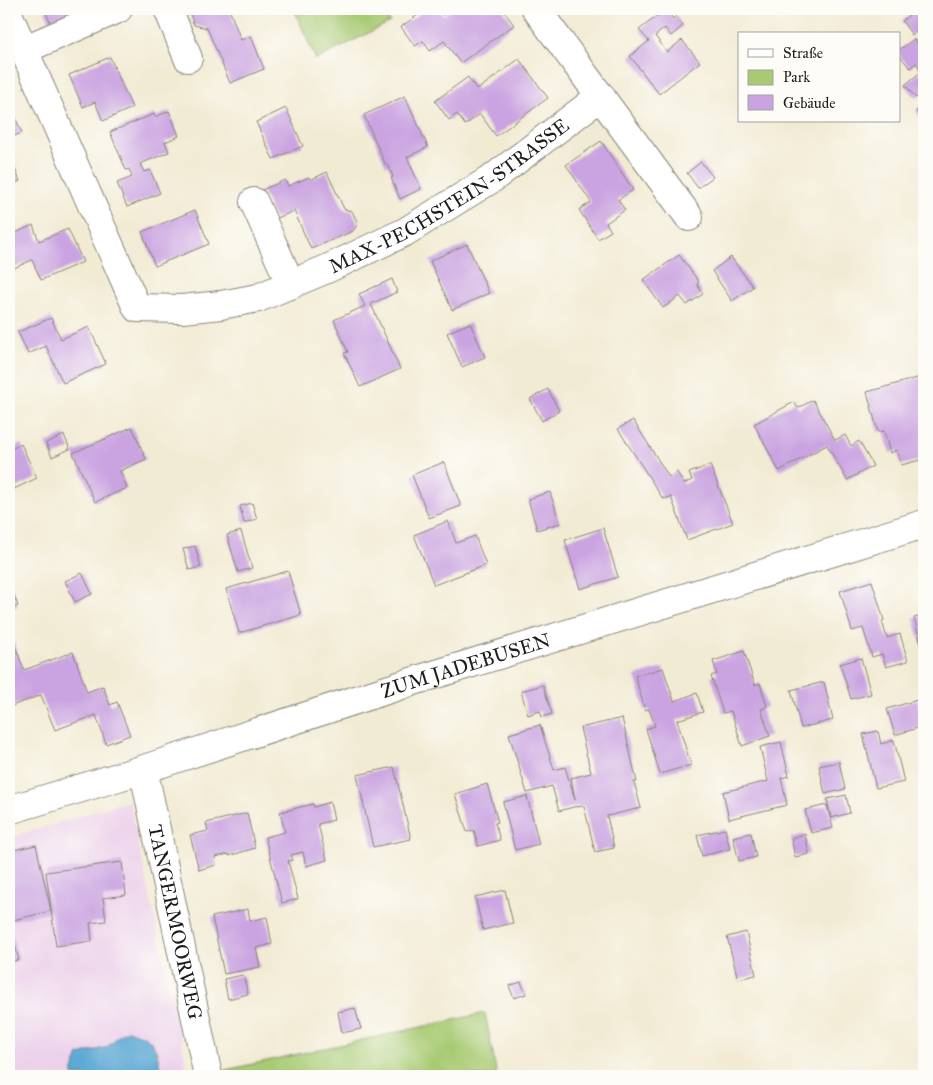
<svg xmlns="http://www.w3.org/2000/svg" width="933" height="1085" font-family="'IM FELL Great Primer',serif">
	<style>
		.built { fill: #ecd1eb }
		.green { fill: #a8ca73; stroke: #627348 }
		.water { fill: #5ba9d4; stroke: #3c6278 }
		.building { fill: #caa4e1 }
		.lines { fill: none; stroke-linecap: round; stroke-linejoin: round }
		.minor-casing { stroke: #878478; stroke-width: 30 }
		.minor { stroke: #fff; stroke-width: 28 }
		.labels { text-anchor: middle; stroke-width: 5; stroke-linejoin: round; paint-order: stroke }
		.street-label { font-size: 20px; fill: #1c1c1c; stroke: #fdfcf7 }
	</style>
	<rect width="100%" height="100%" fill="#fdfcf7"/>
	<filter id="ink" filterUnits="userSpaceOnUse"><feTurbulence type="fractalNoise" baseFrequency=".02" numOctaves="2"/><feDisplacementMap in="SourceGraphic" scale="10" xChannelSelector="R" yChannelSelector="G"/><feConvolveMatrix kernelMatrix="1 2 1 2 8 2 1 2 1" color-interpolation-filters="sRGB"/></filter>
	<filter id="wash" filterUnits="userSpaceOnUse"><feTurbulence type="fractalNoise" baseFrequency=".0096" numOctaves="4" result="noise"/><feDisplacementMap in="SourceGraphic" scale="20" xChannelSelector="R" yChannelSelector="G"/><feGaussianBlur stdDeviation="1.12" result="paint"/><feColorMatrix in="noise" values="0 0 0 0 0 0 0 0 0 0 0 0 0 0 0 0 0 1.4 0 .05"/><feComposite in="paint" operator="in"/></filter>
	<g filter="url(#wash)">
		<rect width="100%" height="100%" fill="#f2ebd4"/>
		<path class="built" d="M129 801 189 1076H9V838Z"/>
		<g class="green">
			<path d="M294 9H381L390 22 316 60Z"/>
			<path d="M485 1013 497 1076H222L221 1071Z"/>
		</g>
		<path class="water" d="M128 1030C133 1033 142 1034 147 1038 158 1046 160 1064 160 1076H73V1070L79 1055 107 1047 119 1035Z"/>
		<g id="blocks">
			<g class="building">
				<path d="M47 9H71L73 14 51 24 45 11 47 10Z"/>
				<path d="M188 9H229L241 40 251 36 264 69 230 83 207 28 194 25Z"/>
				<path d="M426 9H439L443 15 452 9H502L514 25 460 63 444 41 430 51 423 41 415 46 401 27Z"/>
				<path d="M666 9 673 19 676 16 683 26 671 36 665 28 655 36 667 52 682 40 700 62 659 94 630 56 649 41 639 30Z"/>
				<path d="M914 9H924V25L912 35 902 21 915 10Z"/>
				<path d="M914 39 924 52V91L916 98 905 85 922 71 916 63 910 68 899 55V50Z"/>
				<path d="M110 57 132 108 103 121 95 102 83 107 69 75Z"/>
				<path d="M519 59 548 98 496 136 480 114 465 125 457 114 449 120 435 101 468 77 477 90Z"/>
				<path d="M405 96 428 147 407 157 421 189 400 199 391 178 393 177 388 165 386 166 364 115Z"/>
				<path d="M9 103 22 133 9 138Z"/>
				<path d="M924 104V121L916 111Z"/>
				<path d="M286 108 303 146 273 159 256 122Z"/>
				<path d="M169 111 179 136 165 142 169 152 140 164 144 172 150 170 160 193 127 207 117 183 132 177 129 169 126 170 110 132 154 114 155 117Z"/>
				<path d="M601 141 633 190 618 200 625 210 606 223 611 231 598 239 579 210 591 202 566 165Z"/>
				<path d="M9 155 20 181 9 185Z"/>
				<path d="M701 162 713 177 698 188 687 173Z"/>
				<path d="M327 172 344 209 352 211 358 224 353 231 311 249 294 211 275 219 262 190 285 180 288 186 309 177 310 180Z"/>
				<path d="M195 210 209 244 155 266 142 232Z"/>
				<path d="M33 225 39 241 68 229 83 262 41 280 32 260 12 269 9 260V236Z"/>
				<path d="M467 244 489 293 452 310 430 261Z"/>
				<path d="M679 255 699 282 697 284 703 294 687 305 680 296 663 308 643 280Z"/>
				<path d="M731 257 753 287 732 301 712 271Z"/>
				<path d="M392 279 397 292 371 304 400 369 360 387 344 353 348 352 334 320 365 306 359 294Z"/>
				<path d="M51 318 61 339 89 327 106 364 63 383 46 346 28 354 18 332Z"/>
				<path d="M470 323 485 357 462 367 447 333Z"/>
				<path d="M924 376V459L901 465 897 450 890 453 884 431 878 432 867 392Z"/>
				<path d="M548 389 559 411 542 421 530 399Z"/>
				<path d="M813 400 835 440 845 435 851 446 859 441 873 466 847 480 827 445 779 471 754 424 794 402 798 408Z"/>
				<path d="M633 420 669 477 677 472 684 484 692 480 689 473 710 465 733 523 687 540 671 497 663 499 618 429Z"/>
				<path d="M132 427 146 459 120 471 127 488 95 502 73 453Z"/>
				<path d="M64 435 70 449 52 457 46 443Z"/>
				<path d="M21 444 37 478 14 489 9 478V450Z"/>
				<path d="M444 462 461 506 429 518 412 475Z"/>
				<path d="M550 492 560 523 537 530 528 499Z"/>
				<path d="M252 503 257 519 244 523 240 506Z"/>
				<path d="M448 521 456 543 475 536 486 565 434 585 414 535Z"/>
				<path d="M603 528 618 577 580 589 565 540Z"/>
				<path d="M241 531 252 568 238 572 227 535Z"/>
				<path d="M195 546 201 567 189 570 183 549Z"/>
				<path d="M288 571 301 615 239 633 226 589Z"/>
				<path d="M82 573 92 594 75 602 65 581Z"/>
				<path d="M9 581 18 606 9 610Z"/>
				<path d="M872 581 884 620 882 621 887 638 900 634 908 661 886 667 882 654 872 657 863 628 852 631 840 591Z"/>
				<path d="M924 615V655L914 618Z"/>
				<path d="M13 640 24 670 73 652 87 692 103 686 110 705 117 702 130 735 106 744 96 715 55 730 41 695 9 707V642Z"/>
				<path d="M744 651 755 685 760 683 767 707 761 709 770 736 742 746 731 711 723 713 711 676 717 674 713 661Z"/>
				<path d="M861 658 871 694 851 699 840 664Z"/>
				<path d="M663 668 674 701 697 693 703 712 677 720 691 765 660 774 646 729 655 726 649 709 645 710 635 676Z"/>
				<path d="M824 682 833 720 801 728 791 690Z"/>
				<path d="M543 685 552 714 542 717 540 711 528 715 521 691Z"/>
				<path d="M917 700 924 726 895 735 887 709Z"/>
				<path d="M622 718 637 782H634L641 808 607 816 614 848 595 852 584 806 577 807V806L559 811 552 786 527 793 509 734 540 725 554 770 565 767 575 800 571 778 591 773 580 728Z"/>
				<path d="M878 731 881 744 894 740 904 782 876 788 863 734Z"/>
				<path d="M781 742 789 776 781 778 787 805 729 819 723 792 768 781 760 747Z"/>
				<path d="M839 762 845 789 825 794 819 766Z"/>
				<path d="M394 767 411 839 373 847 357 775Z"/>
				<path d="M487 784 498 822 495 823 500 840 478 846 474 830 467 832 455 794Z"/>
				<path d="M846 795 850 813 831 818 827 799Z"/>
				<path d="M527 796 539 844 515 850 503 802Z"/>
				<path d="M330 802 334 820 318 824 327 860 306 866 303 852 291 855 293 860 288 861 298 899 282 903 265 837 285 832 280 812 313 804 314 807Z"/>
				<path d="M827 805 833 828 811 833 805 810Z"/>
				<path d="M247 813 255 848 229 856V854L215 857 216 865 199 870 190 835 208 831 206 823Z"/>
				<path d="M725 829 730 849 702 856 697 835Z"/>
				<path d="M751 833 756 857 739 861 733 837Z"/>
				<path d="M805 834 809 854 795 857 791 838Z"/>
				<path d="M36 845 51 911 9 921V851Z"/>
				<path d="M122 862 126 895 103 898 106 921 90 923 92 941 56 946 46 872Z"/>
				<path d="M505 890 513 923 483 930 475 897Z"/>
				<path d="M248 909 250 921 267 917 272 944 256 948 260 967 224 974 212 917Z"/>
				<path d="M9 922 19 960 9 962Z"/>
				<path d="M746 932 756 975 738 979 727 937Z"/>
				<path d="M243 975 248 994 228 999 224 979Z"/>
				<path d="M521 982 526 994 514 998 509 986Z"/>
				<path d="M355 1008 361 1029 342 1033 338 1012Z"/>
			</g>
		</g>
	</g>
	<g filter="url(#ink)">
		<use href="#blocks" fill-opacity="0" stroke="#878478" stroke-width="1"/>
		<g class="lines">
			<g class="minor-casing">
				<g id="minor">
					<path d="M168 9 188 58"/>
					<path d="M536 9 689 217"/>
					<path id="s1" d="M9 16 137 308 182 309 221 305 258 298 329 268 405 232 493 178 601 96"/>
					<path d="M23 50 118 9"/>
					<path d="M254 202 291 285"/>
					<path id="s2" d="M141 770 147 786 208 1076"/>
					<path id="s3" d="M9 810 141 770 417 680 924 524"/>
				</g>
			</g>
			<use href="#minor" class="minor"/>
		</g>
	</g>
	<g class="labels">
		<g class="street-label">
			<text dy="7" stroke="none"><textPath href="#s1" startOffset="658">MAX-PECHSTEIN-STRASSE</textPath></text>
			<text dy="7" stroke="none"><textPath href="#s3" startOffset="479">ZUM JADEBUSEN</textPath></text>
			<text dy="7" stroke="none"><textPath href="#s2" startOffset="156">TANGERMOORWEG</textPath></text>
		</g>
	</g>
	<rect width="933" height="1085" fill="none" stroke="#fdfcf7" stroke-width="30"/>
	<rect x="738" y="32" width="162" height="90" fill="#fdfcf7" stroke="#a3a29f"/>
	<rect x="748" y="49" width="25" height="8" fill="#ffffff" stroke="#a3a29f"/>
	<text x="783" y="58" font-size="15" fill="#1c1c1c">Straße</text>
	<rect x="748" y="70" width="25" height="15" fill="#a8ca73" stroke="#a3a29f"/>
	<text x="783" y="82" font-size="15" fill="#1c1c1c">Park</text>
	<rect x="748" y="95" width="25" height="15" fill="#caa4e1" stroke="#a3a29f"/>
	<text x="783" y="108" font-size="15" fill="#1c1c1c">Gebäude</text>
</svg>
